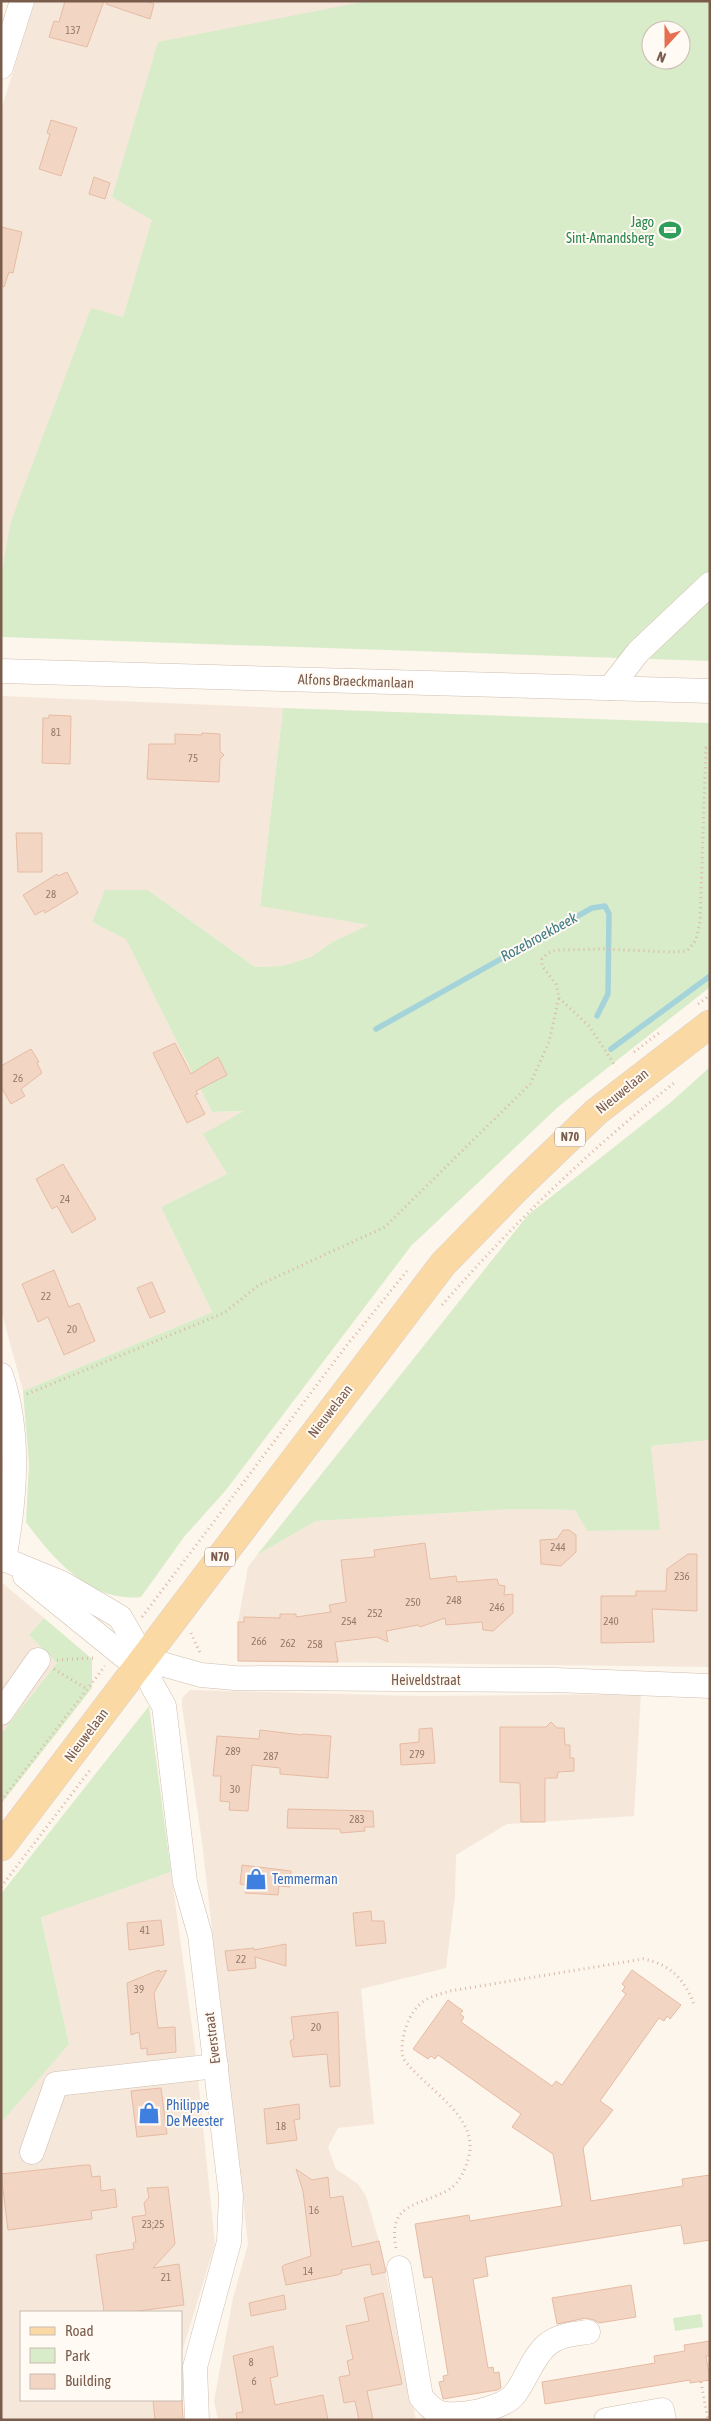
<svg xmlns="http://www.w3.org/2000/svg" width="711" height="2421" font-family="'Asap Condensed',sans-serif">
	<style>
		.residential { fill: #f5e8da }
		.green { fill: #d8ecc9; fill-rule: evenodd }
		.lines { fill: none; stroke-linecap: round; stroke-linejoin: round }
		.stream { stroke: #a5d3da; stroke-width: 5.5 }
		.building { fill: #f3d5c3; stroke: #e6bba3 }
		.minor-casing { stroke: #d1beb0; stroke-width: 25 }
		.major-casing { stroke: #dad1cd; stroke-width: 29 }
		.path { stroke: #d9b8a5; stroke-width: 3; stroke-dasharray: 1 4; stroke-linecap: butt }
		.minor { stroke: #fff; stroke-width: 24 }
		.major { stroke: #fbd9a5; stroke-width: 28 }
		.labels { text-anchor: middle; stroke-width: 4; stroke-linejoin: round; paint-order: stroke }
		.number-label { font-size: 11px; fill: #987a6a }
		.shield { fill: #fffaf3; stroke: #a28b7f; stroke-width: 1 }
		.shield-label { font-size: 12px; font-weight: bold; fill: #7a5c4d }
		.leisure-label { font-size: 14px; fill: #27864d; stroke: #fffaf3; text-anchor: end }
		.street-label { font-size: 14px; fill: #7a5c4d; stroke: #fffaf3 }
		.shop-label { font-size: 14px; fill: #366cbe; stroke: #fffaf3; text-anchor: start }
		.water-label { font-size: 15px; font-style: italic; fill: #437c86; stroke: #fffaf3 }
	</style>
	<rect width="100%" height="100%" fill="#fdf6ec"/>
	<g class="residential">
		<path d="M35 1H367L112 197 153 219 123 317 91 309 12 521 1 576V110Z"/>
		<path d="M1 696 283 708 260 905 370 925 334 941 311 957 282 966 255 967 148 890 126 938 212 1112 246 1111 227 1174 161 1207 212 1312 23 1391 1 1310Z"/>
		<path d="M710 1440V1667L238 1661V1622L248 1567 257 1555 316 1521 515 1509 575 1510 587 1531 659 1530 651 1446Z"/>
		<path d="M1 1582 44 1618 29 1635 57 1663 1 1734Z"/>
		<path d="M190 1690 421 1696 641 1694 634 1816 507 1824 456 1855 455 1896 446 1968 361 1989 374 2124 338 2128 328 2147 336 2169 358 2184 366 2196 379 2241 416 2420H218L214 2401 233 2298 248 2244 202 1842 182 1706V1698Z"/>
		<path d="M171 1872 195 2048 215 2244 181 2355V2312H21V2400H181V2388L184 2420H1V2123L69 2044 41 1916Z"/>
	</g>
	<g class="green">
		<path d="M367 1H710V661L1 637V576L11 521 91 308 123 317 152 220 112 197 158 42ZM651 30H681V60H651Z"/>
		<path d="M283 708 710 723V987L558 1107 411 1246 226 1490 184 1537 141 1597C91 1603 53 1559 26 1522L29 1464 23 1391 212 1312 161 1207 227 1174 203 1134 244 1111 212 1112 126 939 92 922 105 890H148L255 967 282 966 311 957 334 941 369 925 260 906Z"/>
		<path d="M710 1067V1440L651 1446 660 1530 587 1531 575 1510 515 1509 316 1521 257 1555 528 1215 670 1103Z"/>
		<path d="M44 1618 92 1659V1688L1 1804V1734L57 1663 29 1635Z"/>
		<path d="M149 1706 171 1872 41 1917 69 2044 1 2123V1894Z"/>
		<path d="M701 2314 703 2327 675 2331 673 2318Z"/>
	</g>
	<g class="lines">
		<g class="stream">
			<path d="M376 1029 592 908 605 906 609 914 608 994 597 1016"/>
			<path d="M611 1049 710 976"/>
		</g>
	</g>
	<g class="building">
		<path d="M65 1H104L87 47 49 37 54 21 59 22Z"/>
		<path d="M106 1H145L154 4 150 19 106 4Z"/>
		<path d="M51 120 77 128 61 176 39 169 50 134 47 133Z"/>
		<path d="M94 177 110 183 105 199 89 194Z"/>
		<path d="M1 227 22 232 13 273 9 272 4 287 1 286Z"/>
		<path d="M49 715 71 716 70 764 42 763 43 718H49Z"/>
		<path d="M202 733 220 734V751L224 755 220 759 219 782 147 779 149 744H175V734L202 735Z"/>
		<path d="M16 833H42V872H18Z"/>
		<path d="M67 872 78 893 45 913 44 910 35 915 23 895 57 874 58 876Z"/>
		<path d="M175 1043 191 1074 218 1057 227 1075 196 1091 198 1094 195 1095 205 1114 187 1123 153 1053Z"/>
		<path d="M31 1049 39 1062 37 1063 42 1073 21 1089 25 1096 11 1104 1 1087V1066Z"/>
		<path d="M63 1164 96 1219 72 1233 57 1206 52 1209 36 1179Z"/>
		<path d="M54 1270 69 1307 79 1303 95 1341 64 1355 48 1317 38 1322 22 1284Z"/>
		<path d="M152 1282 165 1312 150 1318 137 1288Z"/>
		<path d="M563 1530H569L576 1535V1552L561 1566 541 1564 540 1540 557 1539Z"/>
		<path d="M425 1543 430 1579 456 1576 457 1582 497 1579 499 1585 505 1586 504 1595 513 1594V1613L493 1631 483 1630 482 1622 446 1625 445 1618 420 1627 418 1625 386 1631 388 1642 377 1637 335 1642 338 1662 238 1661V1622H244V1617L280 1618V1614H296V1617L331 1612 329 1605 346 1602 341 1560 375 1557 374 1550Z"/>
		<path d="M688 1554H697V1611L652 1609 654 1642 601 1643V1596H636V1591H666L667 1569Z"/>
		<path d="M551 1722 557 1728H564L565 1745H570V1758H574V1771L558 1772 557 1778H545V1822H521L520 1783 500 1782V1727H546Z"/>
		<path d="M432 1728 435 1763 401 1765 400 1744 419 1742V1729Z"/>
		<path d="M260 1730 302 1735 303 1734 331 1736 328 1778 280 1774V1768L252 1765 248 1811 229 1810 230 1802 220 1801 221 1776H213L217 1736 259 1739Z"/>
		<path d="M288 1809 373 1811 374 1827H364L365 1831 341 1833 340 1829 287 1828Z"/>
		<path d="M242 1865 291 1871 290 1887 279 1886 278 1895 245 1893 246 1885 240 1884Z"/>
		<path d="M371 1911 372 1921H384L386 1943 356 1946 353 1913Z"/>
		<path d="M161 1920 164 1945 129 1950 127 1923Z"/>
		<path d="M286 1944V1966L255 1957 256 1968 228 1971 225 1951 254 1948V1950Z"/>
		<path d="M159 1970 160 1972 167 1970 154 1993 158 2028 175 2027 176 2052 147 2055V2048L141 2049 139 2032 131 2035 127 1983Z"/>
		<path d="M632 1970 681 2005 670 2019 667 2016 664 2021 659 2018 600 2101 613 2110 583 2148 591 2201 683 2186 682 2179 710 2175V2240L684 2244 681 2225 485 2257 488 2276 473 2279 488 2368 493 2367 494 2373 499 2372 501 2388 497 2390 443 2399 439 2382 444 2381 443 2376 448 2375 432 2277 424 2278 415 2224 469 2215 470 2221 562 2206 553 2154 512 2127 521 2114 438 2055 435 2059 431 2056 428 2059 413 2049 448 2000 463 2011 460 2014 464 2017 461 2022 552 2086 556 2081 562 2085 626 1994 622 1991 625 1987 622 1984Z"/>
		<path d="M338 2012 340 2086 330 2087 327 2054 293 2057 290 2041 294 2039 291 2017Z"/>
		<path d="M161 2088 167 2134 137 2137 131 2091Z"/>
		<path d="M299 2104 300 2119 294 2120 297 2140 267 2144 264 2109Z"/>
		<path d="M85 2165H90L92 2177 100 2176 101 2191 115 2189 117 2207 91 2211 92 2219 8 2230 1 2174Z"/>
		<path d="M296 2169 312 2180 328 2177 330 2198 343 2196 352 2247 379 2241 386 2272 372 2275 370 2264 341 2270 342 2273 337 2275 286 2285 282 2267 284 2265 311 2256 303 2191Z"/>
		<path d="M168 2187 175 2244 153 2268 179 2264 184 2305 131 2312H104L96 2255 134 2249 133 2243 136 2242 132 2217 146 2215 144 2203 149 2197 147 2188Z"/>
		<path d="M631 2285 636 2317 599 2323 594 2320 586 2318 557 2324 552 2298Z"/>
		<path d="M383 2293 402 2384 367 2391 373 2420H359L355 2401 344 2403 339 2377 350 2375 347 2361 353 2359 346 2326 369 2321 364 2298Z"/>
		<path d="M284 2295 286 2309 251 2316 249 2303Z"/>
		<path d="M710 2341V2356H706L710 2380 690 2383V2380L545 2404 542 2382 655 2363 654 2356 685 2351 684 2345Z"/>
		<path d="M273 2346 278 2376 270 2378 275 2405 323 2395 328 2420H237L236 2413 243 2412 233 2356Z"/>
		<path d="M153 2400H182L183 2420H155Z"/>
	</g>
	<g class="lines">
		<g class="minor-casing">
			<g id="minor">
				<path d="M1 67 22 1"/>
				<path d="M1 671 710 691"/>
				<path d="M610 688 638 652 710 584"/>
				<path d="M1 1375C21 1434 15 1500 4 1560"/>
				<path d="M1 1558 62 1583 120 1617 144 1659 152 1685 164 1706 185 1882 200 1935 231 2196 229 2242 195 2367 197 2420"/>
				<path d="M25 1576 125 1657 144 1659 201 1675 235 1678 555 1680 710 1686"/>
				<path d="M1 1713 38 1660"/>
				<path d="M32 2152 56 2084 216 2066"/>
				<path d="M399 2268 421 2397C426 2403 431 2409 438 2412 454 2419 503 2409 514 2395 527 2379 532 2357 548 2344 559 2335 574 2334 588 2332"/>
				<path d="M606 2420 662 2410 664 2420"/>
			</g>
		</g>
		<g class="major-casing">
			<path id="major" d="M1 1847 443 1264 518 1187 596 1112 710 1024"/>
		</g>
		<g class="path">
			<path d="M559 998 589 1026 616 1067"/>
			<path d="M698 1004 710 995"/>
			<path d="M634 1052 659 1033"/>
			<path d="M442 1305C513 1224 589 1150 674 1083"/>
			<path d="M27 1394 224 1313 259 1285 385 1227 530 1084 549 1042 559 997 556 984 542 966V959L548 953 557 950 602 949 671 952 687 951 696 940 700 922 706 748 710 747"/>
			<path d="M142 1617 347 1345 407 1271"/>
			<path d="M191 1633 200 1653"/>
			<path d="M57 1660 93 1658"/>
			<path d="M54 1669 87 1689"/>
			<path d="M1 1801 105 1666"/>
			<path d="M1 1887 90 1770"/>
			<path d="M396 2248C387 2201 420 2207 450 2189 459 2183 465 2170 468 2160 482 2116 424 2089 403 2058 399 2040 408 2012 424 2001 431 1996 441 1994 450 1991L643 1959C671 1964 686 1981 695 2007"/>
			<path d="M701 2382 708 2420"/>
		</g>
		<use href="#minor" class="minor"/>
		<use href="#major" class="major"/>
	</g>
	<defs>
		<g id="stadium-bare" transform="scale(1.725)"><path d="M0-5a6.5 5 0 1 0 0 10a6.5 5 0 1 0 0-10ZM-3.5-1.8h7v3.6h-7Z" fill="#2e9e5b" stroke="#fffaf3" stroke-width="2.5" paint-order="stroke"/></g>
		<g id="shop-bare" transform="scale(1.725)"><path d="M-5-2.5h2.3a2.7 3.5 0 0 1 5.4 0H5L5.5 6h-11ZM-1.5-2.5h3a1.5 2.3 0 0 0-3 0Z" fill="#3f7fe0" stroke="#fffaf3" stroke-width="2.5" paint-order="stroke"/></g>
	</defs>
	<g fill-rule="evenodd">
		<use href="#stadium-bare" x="670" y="230"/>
		<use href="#shop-bare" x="256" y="1879"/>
		<use href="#shop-bare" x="149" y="2113"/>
	</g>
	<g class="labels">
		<g class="number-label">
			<text x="73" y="34">137</text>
			<text x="56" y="736">81</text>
			<text x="193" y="762">75</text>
			<text x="51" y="898">28</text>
			<text x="18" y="1082">26</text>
			<text x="65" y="1203">24</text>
			<text x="46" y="1300">22</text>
			<text x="72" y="1333">20</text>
			<text x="558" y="1551">244</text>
			<text x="682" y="1580">236</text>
			<text x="454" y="1604">248</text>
			<text x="413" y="1606">250</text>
			<text x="497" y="1611">246</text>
			<text x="375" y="1617">252</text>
			<text x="349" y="1625">254</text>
			<text x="611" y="1625">240</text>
			<text x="259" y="1645">266</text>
			<text x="288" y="1647">262</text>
			<text x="315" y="1648">258</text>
			<text x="233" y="1755">289</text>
			<text x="417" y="1758">279</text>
			<text x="271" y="1760">287</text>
			<text x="235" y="1793">30</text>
			<text x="357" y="1823">283</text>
			<text x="145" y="1934">41</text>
			<text x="241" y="1963">22</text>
			<text x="139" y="1993">39</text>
			<text x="316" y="2031">20</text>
			<text x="281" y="2130">18</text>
			<text x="314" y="2214">16</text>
			<text x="153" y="2228">23;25</text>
			<text x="308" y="2275">14</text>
			<text x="166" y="2281">21</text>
			<text x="251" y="2366">8</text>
			<text x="254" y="2385">6</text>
		</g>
		<g class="shield">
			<rect x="555" y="1127.5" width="30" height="19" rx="4"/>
			<rect x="205" y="1547.5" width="30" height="19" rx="4"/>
		</g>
		<g class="shield-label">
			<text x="570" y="1141">N70</text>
			<text x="220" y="1561">N70</text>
		</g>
		<g class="leisure-label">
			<text x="654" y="227">Jago<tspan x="654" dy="16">Sint-Amandsberg</tspan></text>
		</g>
		<g class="street-label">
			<text transform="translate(356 681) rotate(2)" y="5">Alfons Braeckmanlaan</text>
			<text transform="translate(622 1091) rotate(-39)" y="5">Nieuwelaan</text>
			<text transform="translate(330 1411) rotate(-52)" y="5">Nieuwelaan</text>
			<text x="426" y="1685">Heiveldstraat</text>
			<text transform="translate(86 1735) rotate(-53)" y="5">Nieuwelaan</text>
			<text transform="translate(212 2038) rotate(-97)" y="5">Everstraat</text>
		</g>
		<g class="shop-label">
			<text x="272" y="1884">Temmerman</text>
			<text x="166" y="2110">Philippe<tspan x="166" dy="16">De Meester</tspan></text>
		</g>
		<g class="water-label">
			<text transform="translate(539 937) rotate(-29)" y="5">Rozebroekbeek</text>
		</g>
	</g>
	<rect width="711" height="2421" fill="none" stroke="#7a5c4d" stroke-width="5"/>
	<rect x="20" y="2311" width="162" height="90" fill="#fffaf3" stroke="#cabbb1"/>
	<rect x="30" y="2327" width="25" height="8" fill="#fbd9a5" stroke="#cabbb1"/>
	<text x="65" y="2336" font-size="15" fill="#7a5c4d">Road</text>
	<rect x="30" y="2348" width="25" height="15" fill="#d8ecc9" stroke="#cabbb1"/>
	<text x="65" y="2361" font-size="15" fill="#7a5c4d">Park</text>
	<rect x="30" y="2374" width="25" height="15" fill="#f3d5c3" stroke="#cabbb1"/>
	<text x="65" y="2386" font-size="15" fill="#7a5c4d">Building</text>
	<g transform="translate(666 45) rotate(201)"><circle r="24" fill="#fffaf3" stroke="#cabbb1"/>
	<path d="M0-4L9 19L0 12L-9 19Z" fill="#e76f51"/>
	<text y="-8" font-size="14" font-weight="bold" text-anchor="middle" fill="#7a5c4d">N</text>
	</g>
</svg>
